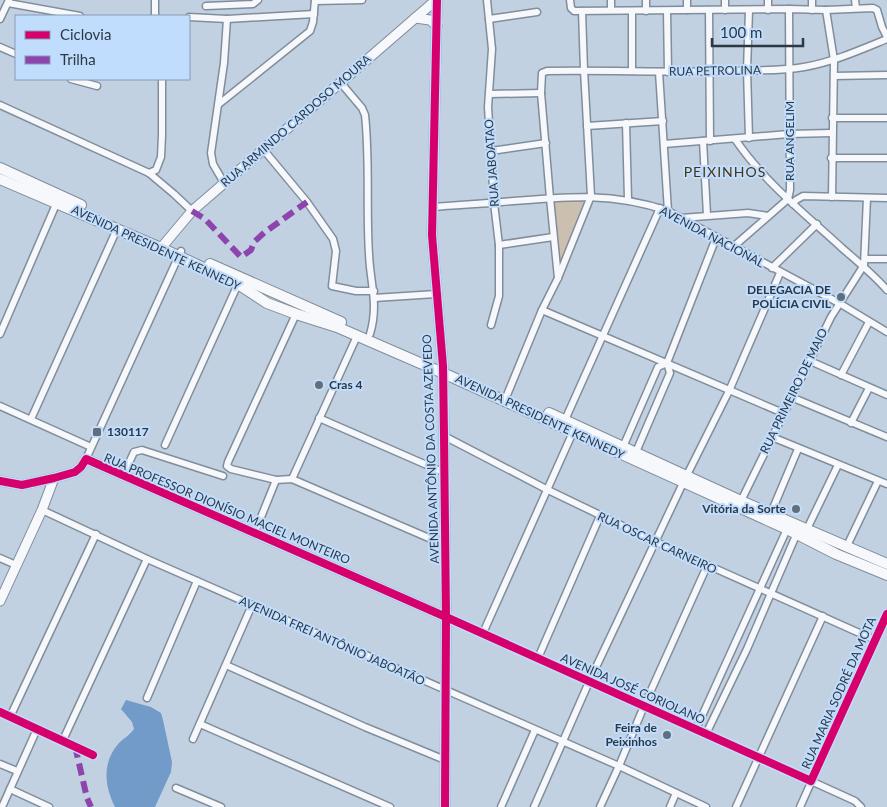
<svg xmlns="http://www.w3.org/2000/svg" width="887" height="807" font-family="Lato,sans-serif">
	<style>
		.green { fill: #cbbfaf }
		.water { fill: #739bc9 }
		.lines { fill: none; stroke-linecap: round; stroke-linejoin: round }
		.street-casing { stroke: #818d9a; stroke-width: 9 }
		.secondary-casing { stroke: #818d9a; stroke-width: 11 }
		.primary-casing { stroke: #818d9a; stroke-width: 12 }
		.street { stroke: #f6f8fb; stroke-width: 6 }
		.secondary { stroke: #f6f8fb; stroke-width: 9 }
		.primary { stroke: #f6f8fb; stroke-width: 10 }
		.quiet { stroke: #8e44ad; stroke-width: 6; stroke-dasharray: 12 6; stroke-linecap: butt }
		.cycleway-casing { stroke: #c0ddfe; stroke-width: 11 }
		.cycleway { stroke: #d6006c; stroke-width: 8 }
		.poi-dot { fill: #616e7c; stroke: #c0ddfe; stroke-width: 2 }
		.labels { text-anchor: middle; stroke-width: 4; stroke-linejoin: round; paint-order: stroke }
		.street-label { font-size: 12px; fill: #2d3845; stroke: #c0ddfe }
		.poi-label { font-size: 12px; font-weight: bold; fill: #2d3845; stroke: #c0ddfe; text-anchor: end }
		.neighbourhood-label { font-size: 14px; letter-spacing: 1px; fill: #4b3210; stroke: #c0ddfe }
	</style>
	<rect width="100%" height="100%" fill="#c1d1e2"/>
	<path class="green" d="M584 200 559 268 552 201Z"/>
	<path class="water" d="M126 700 151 707 161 713 163 720 172 762 171 772 155 807H115C104 785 102 762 119 743 124 738 130 735 134 729L132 722 121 709Z"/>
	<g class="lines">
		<g class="street-casing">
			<g id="street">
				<path d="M155 0V16"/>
				<path d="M487 0 492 49 488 107 494 203 499 245V296L491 325"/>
				<path d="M570 0 571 8 574 11 789 9 826 10 873 8 877 10 882 27 887 37"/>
				<path d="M687 0V10"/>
				<path d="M725 0V10"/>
				<path d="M768 0V10"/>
				<path d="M812 0V10"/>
				<path d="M855 0 856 8"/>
				<path d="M315 1 362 0"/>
				<path d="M8 3 80 16"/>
				<path d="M206 6 253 4 258 0"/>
				<path d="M611 10V0"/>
				<path d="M709 10 710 141"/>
				<path d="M749 10 747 70 749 138"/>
				<path d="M826 10 834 60 832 197"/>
				<path d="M632 11V71"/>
				<path d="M646 11V0"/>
				<path d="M667 11 668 72"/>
				<path d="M189 17 227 19 314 14"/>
				<path d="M0 19 9 0"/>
				<path d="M489 19 537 12"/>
				<path d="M0 47 16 54"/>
				<path d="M659 72 668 211"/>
				<path d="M834 76 887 75"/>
				<path d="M71 79 97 86"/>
				<path d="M340 82 362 108 365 115C370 161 366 208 369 254 370 283 379 304 370 334"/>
				<path d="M490 94 541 93"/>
				<path d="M219 104 310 31 313 22 315 0"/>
				<path d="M0 105 149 173 174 194 192 211"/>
				<path d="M832 118H887"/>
				<path d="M626 123 628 199"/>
				<path d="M587 126 663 121"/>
				<path d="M735 139C764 182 805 214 842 248 858 262 873 274 887 290"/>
				<path d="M703 141 707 215"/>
				<path d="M664 144 789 134 831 133"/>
				<path d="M263 149 307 202 333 239 336 251 332 286 356 291H374"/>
				<path d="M491 151 546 143"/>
				<path d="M831 158H887"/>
				<path d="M149 173 156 170 161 157 162 135V79"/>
				<path d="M224 183 213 164 211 153 224 63 227 19"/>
				<path d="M793 204 796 200 803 196 887 198"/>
				<path d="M433 207C456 205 479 204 502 202 561 197 610 191 668 211L839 303 887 332"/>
				<path d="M681 218 748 213 768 216"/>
				<path d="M499 245 553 237"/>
				<path d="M733 247 788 199 790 190 789 9"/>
				<path d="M865 259H887"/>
				<path d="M772 268 817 224"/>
				<path d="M558 278 550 198 541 93 542 73 547 71C611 70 675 73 739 71 760 70 782 71 804 67 833 62 860 50 887 39"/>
				<path d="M374 298 436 294"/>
				<path d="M542 310 783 413"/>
				<path d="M296 314 228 462 227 466 231 469 276 480 292 479 445 545"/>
				<path d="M0 334 57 202"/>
				<path d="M810 361 887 395"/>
				<path d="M841 375 869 322"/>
				<path d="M507 395 542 310 558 278 591 196 584 70 582 11"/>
				<path d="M791 397 887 437"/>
				<path d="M0 406 91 447"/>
				<path d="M319 418 445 473"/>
				<path d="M31 419 117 229"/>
				<path d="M565 420 660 208"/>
				<path d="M851 423 869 388"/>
				<path d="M444 436 548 490 656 542 875 640"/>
				<path d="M772 437 887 484"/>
				<path d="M165 445 238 284"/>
				<path d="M623 447 658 367 667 363"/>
				<path d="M636 452 670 373 667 363 716 238"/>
				<path d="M86 459 181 251"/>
				<path d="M123 476 134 452 142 450 223 476"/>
				<path d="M292 479 357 336"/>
				<path d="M741 501 831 317 864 265 867 198"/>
				<path d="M42 510 147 559 619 766 706 807"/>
				<path d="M771 513 798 449"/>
				<path d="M807 529 838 465"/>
				<path d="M255 532 276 480"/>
				<path d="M847 546 878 481"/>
				<path d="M0 558 16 565"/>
				<path d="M446 617 811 781 855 801 861 807"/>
				<path d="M483 633 573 432"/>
				<path d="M538 658 600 516"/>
				<path d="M226 665 365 727 445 760"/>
				<path d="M147 698 197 581"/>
				<path d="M0 712 93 755"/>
				<path d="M10 717 96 534"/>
				<path d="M200 724 390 807"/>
				<path d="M696 729 787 529"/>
				<path d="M706 734 747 649 797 533"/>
				<path d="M193 739 252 605"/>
				<path d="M63 740 147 559"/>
				<path d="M0 764 17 771"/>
				<path d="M176 788 221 807"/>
				<path d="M10 789 49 807"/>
				<path d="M2 807 37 729"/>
				<path d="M501 807 535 730"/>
				<path d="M534 807 589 682 683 483 729 391 780 273"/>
				<path d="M600 807 619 766 644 706 707 566"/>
				<path d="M670 807 676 793"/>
				<path d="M736 807 823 616"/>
				<path d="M800 807 887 614"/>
			</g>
		</g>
		<g class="secondary-casing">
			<g id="secondary">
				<path d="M437 0 432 235 443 366 444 436 446 617 445 807"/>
				<path d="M415 18 430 20 437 26"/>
				<path d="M161 248 192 211 436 0"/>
				<path d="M0 481 22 485 54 478 75 472 81 467 86 459 446 617"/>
				<path d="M0 601 42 510 54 478"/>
			</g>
		</g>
		<g class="primary-casing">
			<g id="primary">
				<path d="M0 168 81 205"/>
				<path d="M0 179 161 248 238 284 267 303 296 314 337 327 443 373 787 529 836 554 887 575"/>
				<path d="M210 264 341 322"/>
				<path d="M549 413 741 501 887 564"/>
			</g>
		</g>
		<use href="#street" class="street"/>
		<use href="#secondary" class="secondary"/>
		<use href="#primary" class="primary"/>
		<g class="quiet">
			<path d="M192 211 205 219 241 257 251 250 254 242 265 232 307 202"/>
			<path d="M75 746 87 798 91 807"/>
		</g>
		<g class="cycleway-casing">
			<g id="cycleway">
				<path d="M437 0 432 235 443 366 444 436 446 617 445 807"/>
				<path d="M0 481 22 485 54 478 75 472 81 467 86 459 446 617 811 781 887 614"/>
				<path d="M0 712 93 755"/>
			</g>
		</g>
		<use href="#cycleway" class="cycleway"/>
	</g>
	<g class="poi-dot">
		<circle cx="841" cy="297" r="5"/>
		<circle cx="319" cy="385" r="5"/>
		<rect x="92" y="427" width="10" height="10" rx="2.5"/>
		<circle cx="796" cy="509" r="5"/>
		<circle cx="667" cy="735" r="5"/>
	</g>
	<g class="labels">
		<g class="street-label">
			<text transform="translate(715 71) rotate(-1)" y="4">RUA PETROLINA</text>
			<text transform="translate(296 121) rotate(-41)" y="4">RUA ARMINDO CARDOSO MOURA</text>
			<text transform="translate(790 141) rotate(-90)" y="4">RUA ANGELIM</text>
			<text transform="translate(492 163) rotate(-94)" y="4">RUA JABOATAO</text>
			<text transform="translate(712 237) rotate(28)" y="4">AVENIDA NACIONAL</text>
			<text transform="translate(156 248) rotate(25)" y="4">AVENIDA PRESIDENTE KENNEDY</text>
			<text transform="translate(794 391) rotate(-64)" y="4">RUA PRIMEIRO DE MAIO</text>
			<text transform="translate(540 417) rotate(25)" y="4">AVENIDA PRESIDENTE KENNEDY</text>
			<text transform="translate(431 449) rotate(-92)" y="4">AVENIDA ANTÔNIO DA COSTA AZEVEDO</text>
			<text transform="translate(227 509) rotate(23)" y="4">RUA PROFESSOR DIONÍSIO MACIEL MONTEIRO</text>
			<text transform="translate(657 543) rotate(25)" y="4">RUA OSCAR CARNEIRO</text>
			<text transform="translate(332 641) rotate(24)" y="4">AVENIDA FREI ANTÔNIO JABOATÃO</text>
			<text transform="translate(633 689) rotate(24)" y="4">AVENIDA JOSÉ CORIOLANO</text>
			<text transform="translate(839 693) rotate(-66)" y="4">RUA MARIA SODRÉ DA MOTA</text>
		</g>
		<g class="poi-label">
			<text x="831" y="294">DELEGACIA DE<tspan x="831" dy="14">POLÍCIA CIVIL</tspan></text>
			<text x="329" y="389" text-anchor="start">Cras 4</text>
			<text x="107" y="436" text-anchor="start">130117</text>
			<text x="786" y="513">Vitória da Sorte</text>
			<text x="657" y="732">Feira de<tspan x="657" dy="14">Peixinhos</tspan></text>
		</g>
		<g class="neighbourhood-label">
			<text x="725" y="177">PEIXINHOS</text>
		</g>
	</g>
	<rect x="15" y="15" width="175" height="65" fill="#c0ddfe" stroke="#859bb4"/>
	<rect x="25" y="31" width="25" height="8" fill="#d6006c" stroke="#859bb4"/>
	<text x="60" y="40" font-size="15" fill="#2d3845">Ciclovia</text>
	<rect x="25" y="56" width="25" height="8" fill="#8e44ad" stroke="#859bb4"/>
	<text x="60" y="65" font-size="15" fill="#2d3845">Trilha</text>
	<path d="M712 38v8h91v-8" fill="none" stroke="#2d3845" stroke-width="2.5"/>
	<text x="720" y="38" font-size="15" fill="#2d3845" stroke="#c0ddfe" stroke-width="4" paint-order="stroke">100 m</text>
</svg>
